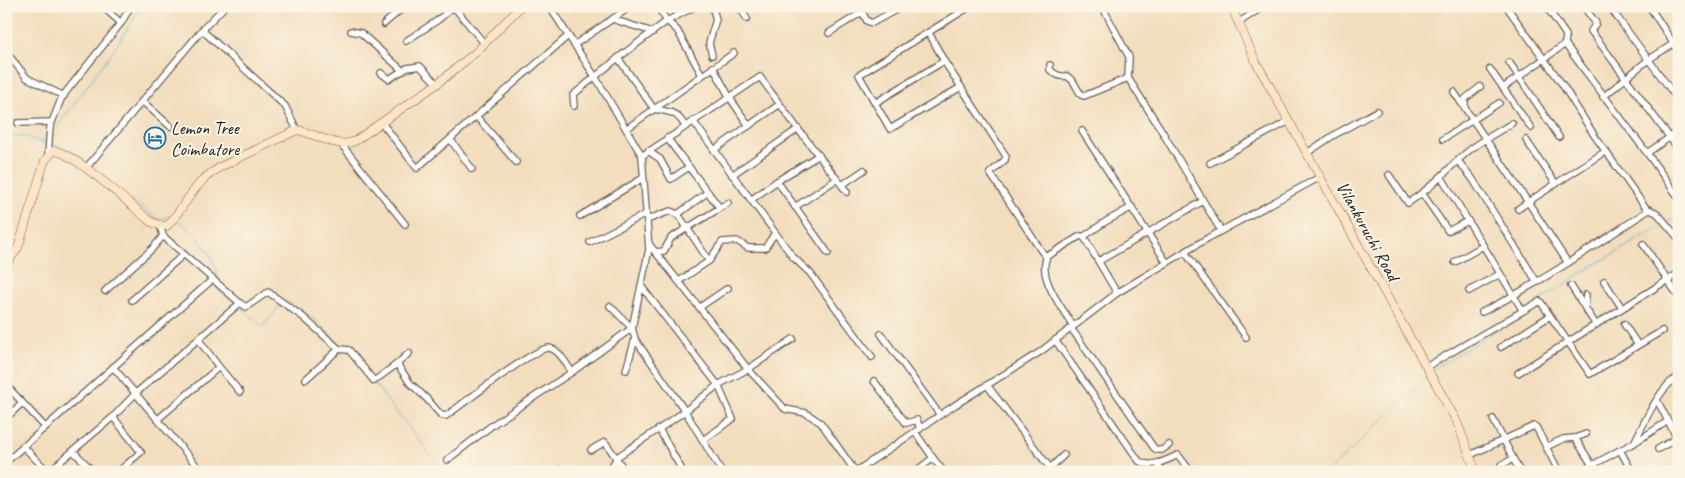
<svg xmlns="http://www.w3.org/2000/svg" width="1685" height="478" font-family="Caveat,sans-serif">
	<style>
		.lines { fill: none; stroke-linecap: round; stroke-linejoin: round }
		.stream { stroke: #43aec1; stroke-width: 1 }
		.street-casing { stroke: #676054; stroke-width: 8 }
		.secondary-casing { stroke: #676054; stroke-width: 9 }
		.street { stroke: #fff; stroke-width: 5.5 }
		.secondary { stroke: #ffe4c6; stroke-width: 8 }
		.labels { text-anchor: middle; stroke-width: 4; stroke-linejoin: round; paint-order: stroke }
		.poi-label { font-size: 18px; fill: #1c1c1c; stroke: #fcf5e5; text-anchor: start }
		.street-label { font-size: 18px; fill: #1c1c1c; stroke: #fcf5e5 }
	</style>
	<rect width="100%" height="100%" fill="#fcf5e5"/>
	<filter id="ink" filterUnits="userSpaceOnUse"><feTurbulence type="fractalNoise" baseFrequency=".02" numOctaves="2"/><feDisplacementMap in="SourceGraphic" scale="10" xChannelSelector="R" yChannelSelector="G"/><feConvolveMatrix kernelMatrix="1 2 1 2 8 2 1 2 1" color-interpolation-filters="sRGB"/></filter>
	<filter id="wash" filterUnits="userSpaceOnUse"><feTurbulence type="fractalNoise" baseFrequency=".0096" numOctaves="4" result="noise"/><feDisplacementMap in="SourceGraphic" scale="20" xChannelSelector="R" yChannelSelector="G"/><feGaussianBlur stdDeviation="1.12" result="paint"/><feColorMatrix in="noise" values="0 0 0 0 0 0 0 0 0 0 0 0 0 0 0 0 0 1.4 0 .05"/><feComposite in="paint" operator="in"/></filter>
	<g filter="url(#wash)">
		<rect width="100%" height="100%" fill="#f2ddbd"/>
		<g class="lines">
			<g class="stream">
				<path d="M52 131 57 127 113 51 142 6"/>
				<path d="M6 138 23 135 40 142 47 136"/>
				<path d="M40 142 46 143"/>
				<path d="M50 143 70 151 88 164"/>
				<path d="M91 166 107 180"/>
				<path d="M131 200 159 220 170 216"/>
				<path d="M176 219C194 230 220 260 218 282"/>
				<path d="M1667 223 1679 215"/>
				<path d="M218 286 217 289 235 303"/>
				<path d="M1541 300 1588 269 1663 225"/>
				<path d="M286 301 311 316 343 347"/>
				<path d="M241 307 263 327 281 304"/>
				<path d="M1432 370 1518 317"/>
				<path d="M373 382 444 472"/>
				<path d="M1328 472 1417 387 1427 375"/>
			</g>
		</g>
	</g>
	<g filter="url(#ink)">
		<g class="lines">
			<g class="street-casing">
				<g id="street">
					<path d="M102 6 121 23"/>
					<path d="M453 6 484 43"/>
					<path d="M657 6 667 21 677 30 702 75"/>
					<path d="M739 6 747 19"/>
					<path d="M859 6 867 21 872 23 903 6"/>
					<path d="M1506 6 1562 84 1594 135 1646 208 1657 213 1679 239"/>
					<path d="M1546 6 1566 35 1565 44"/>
					<path d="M1583 6 1596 23 1591 31 1679 150"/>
					<path d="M1609 6 1679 101"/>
					<path d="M1649 6 1679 52"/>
					<path d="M612 19 653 32"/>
					<path d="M1238 23 1264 6"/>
					<path d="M384 24 405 6"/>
					<path d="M202 30 285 106 297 130"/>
					<path d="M351 31 361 33 403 71"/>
					<path d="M829 33 862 12"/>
					<path d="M929 33 944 61 1006 156 1005 160 990 173 1042 252 1046 256 1051 254 1080 236 1084 237 1117 293"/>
					<path d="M406 41 438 20 454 6"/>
					<path d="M574 45 630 7"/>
					<path d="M6 52 27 78 64 96"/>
					<path d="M712 55 709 43 716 19 712 6"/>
					<path d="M618 58 654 109C670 112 676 111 685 126"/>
					<path d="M1509 62 1559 137"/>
					<path d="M1050 65V70C1056 75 1060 77 1067 76L1073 81 1081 95 1084 96 1128 78 1129 57 1102 6"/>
					<path d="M713 67 730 98 749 126"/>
					<path d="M1490 69 1503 88 1565 44 1647 153"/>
					<path d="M381 73 389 79 407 68 420 66 437 84"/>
					<path d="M1128 78 1160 128 1221 231"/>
					<path d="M961 87 890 129 859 75 971 6"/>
					<path d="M1503 88 1531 128"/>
					<path d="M1454 92 1528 202 1606 151"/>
					<path d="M1603 97 1648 60 1679 40"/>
					<path d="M142 101 170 126"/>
					<path d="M875 103 944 61"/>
					<path d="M574 106 573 95 618 58 667 21 696 6"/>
					<path d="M1465 106V99L1480 87"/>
					<path d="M476 116 516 162"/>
					<path d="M693 121 793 257 810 273 872 357"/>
					<path d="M18 123 52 122"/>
					<path d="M382 123 417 168 568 36"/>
					<path d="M626 129 734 53"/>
					<path d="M1082 131 1167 263"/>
					<path d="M1679 131 1647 153 1679 198"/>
					<path d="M667 138 719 207"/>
					<path d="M450 139 472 169"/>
					<path d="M1443 139 1499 103"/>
					<path d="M1526 140 1556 184"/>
					<path d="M342 145 405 224"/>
					<path d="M714 150 780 104"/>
					<path d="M648 151 660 159 671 179 689 167"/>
					<path d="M1307 153 1334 135 1377 111"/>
					<path d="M48 154 50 127 62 97 121 23 131 6"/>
					<path d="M642 156 760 77 798 129 847 192"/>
					<path d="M1458 161 1472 178 1537 282"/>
					<path d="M1210 163 1289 121"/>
					<path d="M86 168 202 30 225 6"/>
					<path d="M732 175 798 129"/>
					<path d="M1389 175 1408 203 1422 193 1448 231 1468 221"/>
					<path d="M1442 178 1523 311"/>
					<path d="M777 181 828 253"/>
					<path d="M842 185 864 170"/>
					<path d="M1422 193C1438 181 1451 166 1466 153 1480 141 1497 133 1512 123"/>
					<path d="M751 200 777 181 819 155"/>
					<path d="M795 207 837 179"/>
					<path d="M1518 209 1528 202 1568 263"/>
					<path d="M678 214 709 261"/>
					<path d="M580 216 643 178"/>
					<path d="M647 220 670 211 678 214 708 192"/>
					<path d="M160 225 163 236 240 303 246 307 268 292 303 317 339 349 349 350 374 381 397 364 409 353"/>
					<path d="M1083 237 1105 222 1132 207"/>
					<path d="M590 242 646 214"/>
					<path d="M649 244 748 369 793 339"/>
					<path d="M1643 244 1679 297"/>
					<path d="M655 252 664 251 671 238 728 203"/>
					<path d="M1185 252 1246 337"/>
					<path d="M1046 256H1047C1037 278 1062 307 1073 326L1071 328 1154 448 1157 450H1162L1169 445"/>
					<path d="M1099 261 1203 201"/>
					<path d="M1455 262 1483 246"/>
					<path d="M679 281 709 261 722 242 737 241 748 248H765L775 233"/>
					<path d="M1604 281 1622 308"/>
					<path d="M641 286 718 385 685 411 722 472"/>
					<path d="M1571 286 1596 325"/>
					<path d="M105 291 152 249 163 236"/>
					<path d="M1469 291 1500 274"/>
					<path d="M132 300 183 255"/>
					<path d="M610 306 632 328 635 339 685 411 659 429 683 472"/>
					<path d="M700 307 728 288"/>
					<path d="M1585 308 1586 295"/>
					<path d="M1482 312C1541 283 1595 245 1649 210"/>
					<path d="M1624 324 1638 345"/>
					<path d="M881 334 940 415"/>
					<path d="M1055 340 1139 461C1150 469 1167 460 1178 455L1191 472"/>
					<path d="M1501 347 1550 316"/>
					<path d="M397 364 410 383 427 399 441 415 446 416C461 405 537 346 549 348 559 349 566 364 572 372"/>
					<path d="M113 367 202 472"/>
					<path d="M219 367 240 392"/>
					<path d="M1426 367 1540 301 1590 374 1662 331"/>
					<path d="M626 370 635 339"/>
					<path d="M1518 373 1679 273"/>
					<path d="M306 379 339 349"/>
					<path d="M874 381 906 423 917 420 920 429"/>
					<path d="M6 385 45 427"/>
					<path d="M987 385 1053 472"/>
					<path d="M1657 400 1679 442"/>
					<path d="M113 417 141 452 118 472"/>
					<path d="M6 418 22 403"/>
					<path d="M158 419 219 367 198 339"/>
					<path d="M1493 419 1520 472"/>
					<path d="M915 432 933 458 915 472"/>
					<path d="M1575 438 1592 465"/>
					<path d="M703 440 733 419 718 385 748 369 785 409 806 413 821 423 855 471"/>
					<path d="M1634 443C1645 422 1658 388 1679 376"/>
					<path d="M23 446 48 472"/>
					<path d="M1546 447 1563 439 1575 438 1586 434"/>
					<path d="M1679 448V449"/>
					<path d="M1658 449 1677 438"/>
					<path d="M591 450 605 442 626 472"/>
					<path d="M1620 450 1634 443 1668 421"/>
					<path d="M73 451 94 472"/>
					<path d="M1470 455 1534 426 1536 427 1559 472"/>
					<path d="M933 458 944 472"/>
					<path d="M447 460 495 423 572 372 632 328 649 249 642 156 596 78 549 6"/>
					<path d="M6 462 213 279"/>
					<path d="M1157 463 1162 472"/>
					<path d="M1501 465 1513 459"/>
					<path d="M1050 468 1064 455"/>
					<path d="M48 472 113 417 136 393 240 303"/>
					<path d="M558 472 560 470"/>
					<path d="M609 472 617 457 659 429"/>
					<path d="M855 472 955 405 1040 352 1117 293 1208 238 1320 177"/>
					<path d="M1580 472 1620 450 1632 472"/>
				</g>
			</g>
			<g class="secondary-casing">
				<g id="secondary">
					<path d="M1231 6 1256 62 1457 422 1476 472"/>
					<path d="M6 265 18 248 45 160 53 151C71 149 134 208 151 222L160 225 167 226C181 212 189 193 204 179 208 175 215 171 220 167L297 130C316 133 337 150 355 141L437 84 476 52 521 6"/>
				</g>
			</g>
			<use href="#street" class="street"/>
			<use href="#secondary" class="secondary"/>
		</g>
	</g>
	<defs>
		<g id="hotel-ring" transform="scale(1.125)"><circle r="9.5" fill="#fcf5e5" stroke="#1f6fb2" stroke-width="1.5"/><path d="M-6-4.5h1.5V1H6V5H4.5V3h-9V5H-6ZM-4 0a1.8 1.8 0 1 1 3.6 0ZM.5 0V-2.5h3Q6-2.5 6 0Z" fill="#1f6fb2"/></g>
	</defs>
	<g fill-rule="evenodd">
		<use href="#hotel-ring" x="155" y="138"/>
	</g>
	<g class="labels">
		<g class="poi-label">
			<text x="171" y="134">Lemon Tree<tspan x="171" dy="21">Coimbatore</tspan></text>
		</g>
		<g class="street-label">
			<text transform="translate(1368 231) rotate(61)" y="6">Vilankuruchi Road</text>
		</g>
	</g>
	<rect width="1685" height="478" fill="none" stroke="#fcf5e5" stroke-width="25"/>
</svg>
